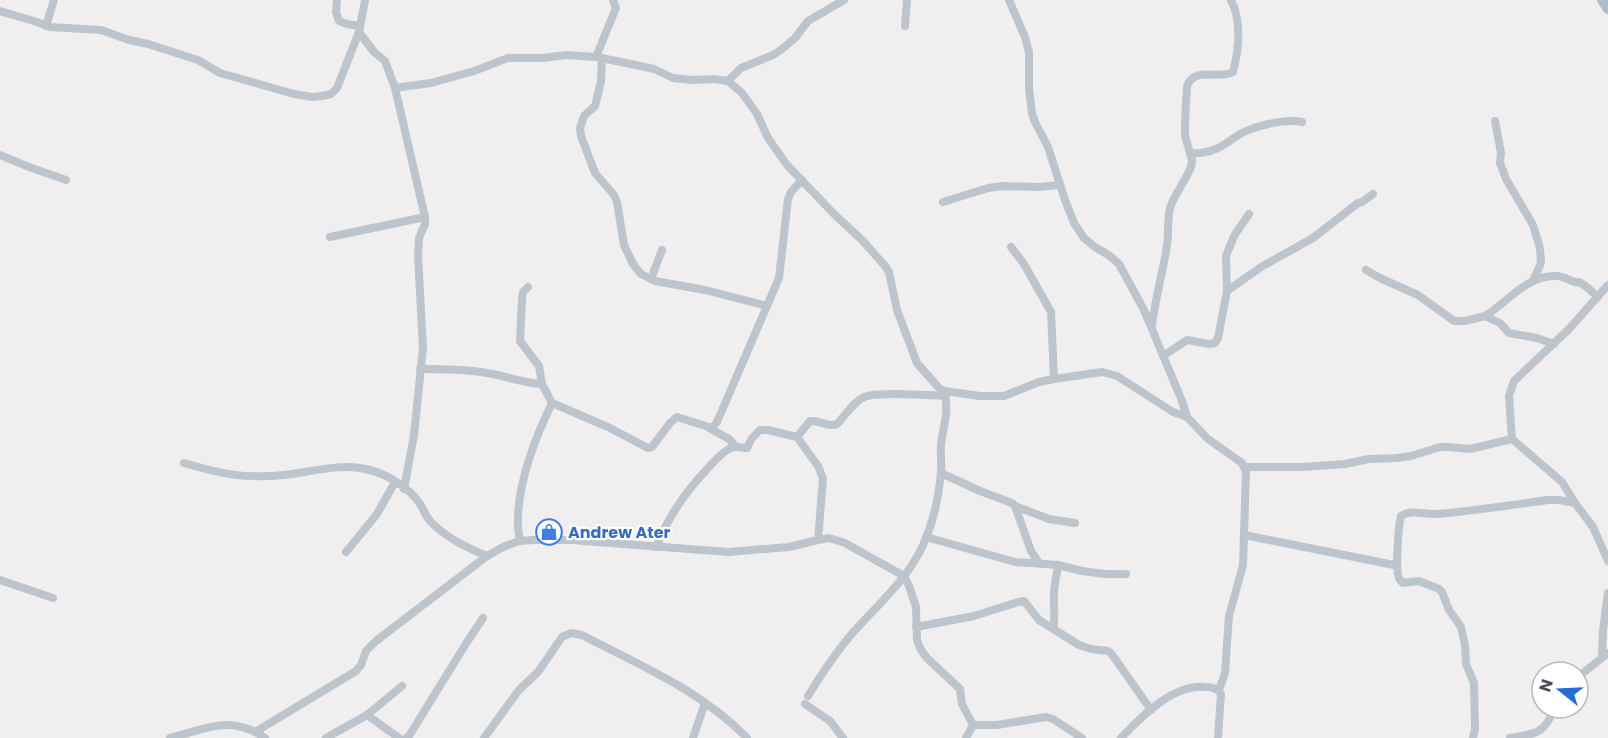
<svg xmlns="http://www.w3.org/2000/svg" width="1608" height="738" font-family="Poppins,sans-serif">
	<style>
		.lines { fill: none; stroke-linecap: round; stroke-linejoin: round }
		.minor { stroke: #bdc4cc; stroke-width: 8 }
		.major { stroke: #afbcca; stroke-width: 10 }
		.labels { text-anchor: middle; stroke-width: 4.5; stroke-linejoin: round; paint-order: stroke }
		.shop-label { font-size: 16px; font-weight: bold; fill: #366cbe; stroke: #fff; text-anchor: start }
	</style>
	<rect width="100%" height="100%" fill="#f0eeee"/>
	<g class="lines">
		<g class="minor">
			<path d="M337 0 336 12 339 21 347 24 360 26"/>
			<path d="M1009 0 1025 37 1029 52V88L1032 114 1035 122 1048 147 1065 200 1074 223 1084 238 1095 247 1110 256 1119 264 1143 308 1152 329 1182 401 1187 417"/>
			<path d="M0 11 34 21 50 27 101 30 129 40 148 44 198 60 220 73 294 94 312 97 322 96 331 94 337 88 359 32 365 0"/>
			<path d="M46 26 54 0"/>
			<path d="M905 26 907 0"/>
			<path d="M596 57 616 8 613 0"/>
			<path d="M602 58 601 81 595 106 584 116 580 128 581 136 595 173 614 195 617 202 624 245 633 264 641 274 655 281 705 290 767 306"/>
			<path d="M728 81 741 68 773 55 782 49 795 38 808 21 844 0"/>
			<path d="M395 88 431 83 474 71 508 58H542L567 55 596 57 631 64 654 69 673 78 693 80 713 79 728 81 742 93 757 114 768 138 787 165 835 215 862 240 885 266 889 272 897 310 917 363 938 387 944 391 980 396H1004L1039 382 1054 379 1102 372 1117 376 1173 412 1187 417 1208 439 1242 463 1246 472 1243 565 1229 616 1225 673 1219 690"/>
			<path d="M1495 121 1501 153 1500 163 1506 179 1533 225 1540 248 1541 263 1533 281"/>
			<path d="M1190 154C1197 153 1206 153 1213 150 1224 147 1232 138 1242 133 1256 126 1286 118 1302 122"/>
			<path d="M0 155 29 167 66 180"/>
			<path d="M943 202 988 188 1003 186 1039 187 1059 185"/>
			<path d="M330 237 425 217 395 88 385 61 374 52 359 32"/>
			<path d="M1011 247 1024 264 1051 312 1054 379"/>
			<path d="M1366 270 1382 279 1418 295 1454 321H1465L1485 316 1500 323 1509 333 1537 338 1554 344"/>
			<path d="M651 279 662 250"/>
			<path d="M1608 285 1569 329 1514 381 1509 396 1512 439 1562 482 1575 503 1593 527 1608 561"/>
			<path d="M528 287 523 292 522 299 520 341 539 366 542 384"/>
			<path d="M1227 291 1261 267 1313 238 1358 203 1362 202 1373 194"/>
			<path d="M1485 316C1508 302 1528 274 1557 276 1564 276 1569 281 1575 282 1576 283 1578 282 1579 282 1586 285 1593 293 1598 297"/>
			<path d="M1152 326C1155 299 1163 272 1167 245 1169 233 1167 221 1170 208 1174 194 1190 175 1192 163 1192 154 1185 142 1185 132 1185 117 1186 101 1187 86 1195 66 1218 80 1233 72 1239 49 1242 22 1231 0"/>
			<path d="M1163 356 1187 340 1209 344 1215 343 1218 338 1227 291 1226 256 1234 236 1249 214"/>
			<path d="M420 369C442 369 465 369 487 373 506 376 523 383 542 384L552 403 608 427 648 448 652 447 670 423 677 417 712 428 717 422 779 278 788 199 791 192 802 180"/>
			<path d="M709 428 729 439 736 447"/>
			<path d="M797 437 810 421C820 420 828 428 837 424 845 416 853 402 864 397 878 391 928 395 946 396"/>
			<path d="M184 463C221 474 245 479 284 475 311 472 340 463 366 469 385 473 409 487 420 504 424 510 426 518 432 523 447 538 467 548 487 556"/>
			<path d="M1244 467H1303L1345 464 1369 459 1397 458 1411 456 1440 447H1448L1470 449 1512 439"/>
			<path d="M941 473 980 491 1012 503 1015 506 1031 551 1039 563"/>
			<path d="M404 489 414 435 423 348 418 256 419 238 425 224V217"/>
			<path d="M1015 506 1049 519 1075 523"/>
			<path d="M1244 535 1394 565"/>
			<path d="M926 537 1015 562 1058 565 1082 571 1105 574H1126"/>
			<path d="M520 541C519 534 517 526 518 518 519 479 535 438 552 403"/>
			<path d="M656 547C670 514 684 494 708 468 714 462 721 453 729 449 735 445 741 448 747 448L752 438 760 430H768L797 437 818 466 823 478 818 540"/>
			<path d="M346 552 377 514 395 482"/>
			<path d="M0 580 53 598"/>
			<path d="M916 627 974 616 1018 602 1024 601 1039 620 1079 645 1091 649 1108 651 1111 653 1151 710"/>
			<path d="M1053 628C1056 615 1053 607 1054 594 1054 584 1057 575 1058 565"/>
			<path d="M1602 657 1603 630 1608 593"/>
			<path d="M1578 677 1608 653"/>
			<path d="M808 696C821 675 834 655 850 636 875 607 908 580 924 543 933 522 939 496 941 472 942 463 940 454 941 445 943 424 950 413 944 391"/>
			<path d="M805 704 830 721 843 738"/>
			<path d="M367 715 399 738"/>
			<path d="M255 732 356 671 361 665 366 651 376 641 487 556 505 546 520 541 534 540H571L729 552 789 547 818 540 829 538 845 543 904 576 909 586 916 607 917 640 921 650 927 658 960 689 962 704 973 725"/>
			<path d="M170 738C207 729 230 714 265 738"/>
			<path d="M326 738 367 715 402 686"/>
			<path d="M406 738 409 736 467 642 483 618"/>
			<path d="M484 738 519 690 538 672 562 637 571 633 582 635C639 665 702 691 747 738"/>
			<path d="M693 738 705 703"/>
			<path d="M966 738 973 725H997L1046 717 1053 719 1082 738"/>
			<path d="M1121 738C1141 717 1173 684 1205 687 1212 687 1217 688 1221 694L1218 738"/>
			<path d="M1473 738 1475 729 1474 683 1466 664 1465 645 1461 627 1449 610 1442 592 1439 589 1419 581 1403 583C1400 580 1399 580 1398 575 1396 563 1398 528 1401 516 1412 509 1425 515 1437 514 1474 511 1511 505 1548 500H1559L1575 503"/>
			<path d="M1510 738C1537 733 1543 735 1555 708"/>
		</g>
		<path class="major" d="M1602 0 1608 9"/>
	</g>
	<defs>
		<g id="shop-ring" transform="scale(1.35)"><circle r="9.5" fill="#fff" stroke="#3f7fe0" stroke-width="1.5"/><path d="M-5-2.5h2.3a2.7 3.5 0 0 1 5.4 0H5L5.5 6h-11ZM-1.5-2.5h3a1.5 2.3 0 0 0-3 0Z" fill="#3f7fe0"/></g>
	</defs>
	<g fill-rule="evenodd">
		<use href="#shop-ring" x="549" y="532"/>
	</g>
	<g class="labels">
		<g class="shop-label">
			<text x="568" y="538">Andrew Ater</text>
		</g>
	</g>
	<g transform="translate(1560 690) rotate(288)"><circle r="28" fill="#ffffff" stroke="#b5b9bd" stroke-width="1.5"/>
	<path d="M0-4.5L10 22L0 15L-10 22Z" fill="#286dd0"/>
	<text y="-9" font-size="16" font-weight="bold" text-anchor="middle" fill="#475059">N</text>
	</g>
</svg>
